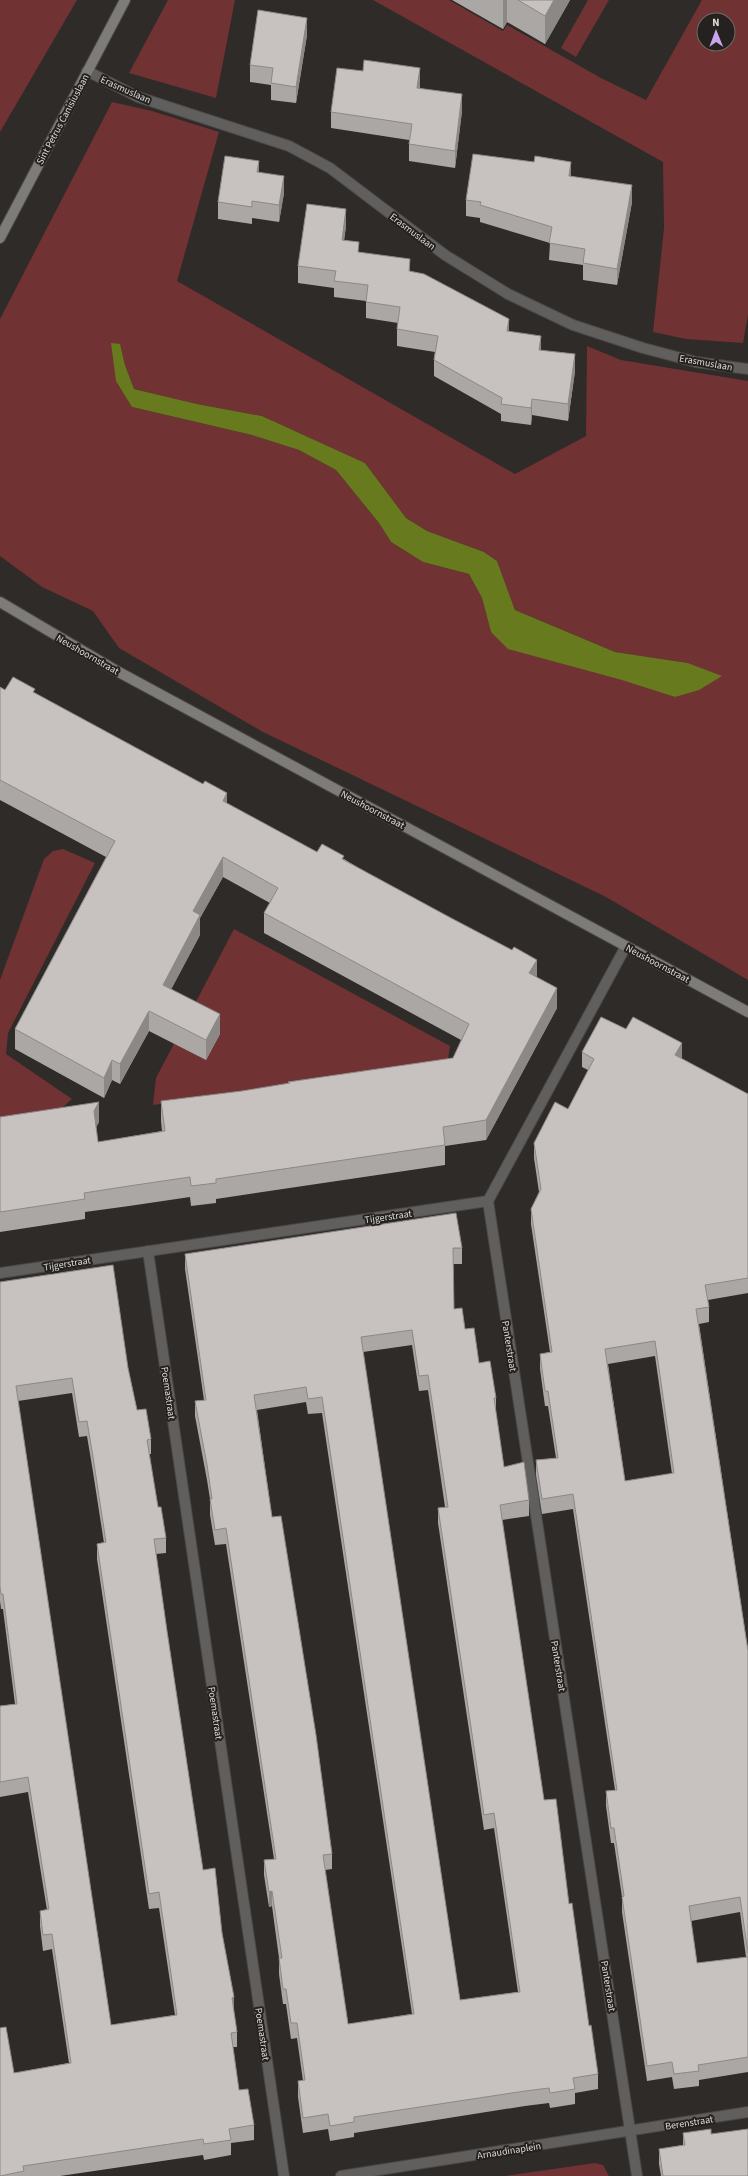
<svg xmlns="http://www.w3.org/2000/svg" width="748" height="2176" font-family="'Source Sans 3',sans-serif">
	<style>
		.green { fill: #703233; fill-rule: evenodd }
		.water { fill: #677a1d }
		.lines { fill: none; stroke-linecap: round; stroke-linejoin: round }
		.street-casing { stroke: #4a4745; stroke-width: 12 }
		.secondary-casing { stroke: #4a4745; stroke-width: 12 }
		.street { stroke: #605f5e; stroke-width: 10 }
		.secondary { stroke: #7d7c79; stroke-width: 10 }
		.wall { fill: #aba7a5; fill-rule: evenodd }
		.shaded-wall { fill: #8b8886 }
		.building { fill: #c7c2c0; stroke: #8b8886; fill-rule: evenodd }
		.labels { text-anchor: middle; stroke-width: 4; stroke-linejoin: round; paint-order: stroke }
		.street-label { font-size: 10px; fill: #dedddb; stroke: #24211f }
	</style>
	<rect width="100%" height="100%" fill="#2e2b28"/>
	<g class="green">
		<path d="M0 0H77L0 132Z"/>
		<path d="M168 0H235L216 98 129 73Z"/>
		<path d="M373 0H449L503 31 507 25 601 78 646 100 702 0H748V315L743 343 686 339 653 332 664 228 663 162ZM704 20H728V44H704Z"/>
		<path d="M588 0H609L576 57 561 48Z"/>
		<path d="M112 102 152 111 219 132 177 281 515 474 586 436 587 346 621 360 748 381V980L606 897 263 732 119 648 93 611 42 587 0 556V319ZM120 344 125 365 134 389 197 404 262 416 365 463 406 518 427 531 484 552 497 561 515 610 615 652 688 663 721 676 675 697 491 632 482 598 469 574 423 562 391 542 379 523 336 470 299 450 252 435 132 407Z"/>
		<path d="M63 849 95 863 8 1033 6 1054 72 1099 53 1116 0 1120V980L44 859 53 851Z"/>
		<path d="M234 929 450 1046 447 1065 153 1105 156 1078Z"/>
		<path d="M595 2163 603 2165 609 2176H505Z"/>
	</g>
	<path class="water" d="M111 343 120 344 125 365 134 389 197 404 262 416 365 463 406 518 427 531 484 552 497 561 515 610 615 652 688 663 722 676 699 690 675 697 622 680 508 649 491 632 482 598 469 574 423 562 391 542 379 523 336 470 299 450 252 435 132 407 116 381Z"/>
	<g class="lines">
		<g class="street-casing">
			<g id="street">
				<path d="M87 71 138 97 289 146 330 168 445 255 508 294 573 325 643 348 696 362 748 369"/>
				<path d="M488 1201 637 2176"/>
				<path d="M488 1201 626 946"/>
				<path d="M148 1251 284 2176"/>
				<path d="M0 1273 488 1201"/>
				<path d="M341 2176 748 2112"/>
			</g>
		</g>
		<g class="secondary-casing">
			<g id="secondary">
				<path d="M0 238 125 0"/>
				<path d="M0 602 115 670 748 1012"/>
			</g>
		</g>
		<use href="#street" class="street"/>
		<use href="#secondary" class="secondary"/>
	</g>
	<g class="wall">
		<path d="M452 0H570L545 44 507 22 503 29Z"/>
		<path d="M307 35 296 103 271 100V85L250 82V65Z"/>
		<path d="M420 85V88L462 111 455 168 409 161V140L331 128V112Z"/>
		<path d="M259 173 284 193 279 222 252 218V224L218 219V202Z"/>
		<path d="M571 176 632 202 617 285 583 280V265L549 260 550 243 480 222V218L466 216V200Z"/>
		<path d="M346 226 344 240 359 252 410 271 509 331 541 350 575 371 568 421 532 415 531 425 501 421V414L434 376V360L435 352 397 346V329L398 323 366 318V301L334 297V288L298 283V266Z"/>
		<path d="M0 687 5 690 35 693 227 804 317 852 344 859 537 977 557 1008 486 1140 445 1146V1165L216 1199V1203L191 1206 190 1197 129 1206 85 1212V1219L0 1232V1117L99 1122 96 1127 98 1142 162 1131 161 1121V1101L242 1091 288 1084V1082L453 1058 461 1040 264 933V913L270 903 223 877 200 918V935L171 989 220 1034 206 1060 149 1031 120 1084 112 1080 104 1098 15 1049V1029L106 857 0 800Z"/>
		<path d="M626 1029 682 1058V1059L748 1094V1293L708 1300 709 1307V1322L699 1324 748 1651V2072L699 2080V2086L674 2089 672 2077 647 2081 622 1912V1897L614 1843H611L606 1806V1791L615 1790 573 1509 542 1514 536 1475V1460L556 1458 548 1406H545L540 1369V1354L550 1352 531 1224V1209L539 1192 534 1158V1143L568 1109 588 1070 582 1067V1052ZM655 1356 672 1474 625 1481 608 1364ZM740 1912 746 1957 697 1963 691 1921Z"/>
		<path d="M462 1248V1264H453L454 1309 465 1329 479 1363 496 1398V1413L504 1467 529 1500V1516L502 1520 544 1800 569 1904 589 2026 598 2074V2089L575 2093V2104L550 2108 549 2103 525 2106 354 2133V2137L330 2141 328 2129 303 2133 298 2097V2081H303L297 2038 291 2039 286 2004H283L279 1974V1958L272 1906 269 1907 264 1875V1860L274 1859 226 1544 215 1545 210 1515V1499L207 1480 195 1416V1401L204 1400 185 1269V1254ZM412 1345 419 1391 428 1390 445 1507 438 1508V1523L484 1830 494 1828 518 1992 460 2000 363 1352ZM306 1402 308 1414 322 1413 412 2014 348 2024 325 1870 332 1869V1854L272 1517 257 1410Z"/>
		<path d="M0 1282 128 1368 137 1410 151 1439V1454H149L158 1507 166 1538V1553L156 1554 167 1631 203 1870 222 1933 237 2032V2047H233L239 2090 254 2125V2140L231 2143V2155L204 2160 203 2155 60 2176H0V2028L14 2073 69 2063 52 1949 43 1951 40 1926V1911L47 1910 28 1792 0 1797V1706L15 1704 3 1609H1L0 1601ZM72 1393 79 1437 87 1436 93 1472 104 1543 97 1544V1559L149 1909 159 1908 175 2015 111 2025 18 1401Z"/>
		<path d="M683 2133 711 2134 748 2176H661L659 2164V2149L683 2145Z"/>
	</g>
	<g class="shaded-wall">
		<path d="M503 0H507V22L503 29Z"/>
		<path d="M554 0H570L545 44V16Z"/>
		<path d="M307 18V35L296 103V87Z"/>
		<path d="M420 68V85L417 105V88Z"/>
		<path d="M462 94V111L455 168V151Z"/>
		<path d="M259 161V178L257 172Z"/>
		<path d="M571 162V179L569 176Z"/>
		<path d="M284 176V193L279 222V205Z"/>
		<path d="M632 185V202L617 285V269Z"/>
		<path d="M346 209V226L342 256V240Z"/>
		<path d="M410 259V276L409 271Z"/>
		<path d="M509 319V336L507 331Z"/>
		<path d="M541 336V353L539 350Z"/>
		<path d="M575 354V371L568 421V404Z"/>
		<path d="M532 399V415L531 425V408Z"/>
		<path d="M227 793V813L223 801Z"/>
		<path d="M223 857V877L200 918V935L163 1005V985L193 911Z"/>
		<path d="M537 960V980L529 973Z"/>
		<path d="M557 988V1008L486 1140V1120Z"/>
		<path d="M149 1011V1031L120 1084V1064Z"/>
		<path d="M220 1014V1034L206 1060V1040Z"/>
		<path d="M682 1043V1058L675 1070V1055Z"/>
		<path d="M112 1060V1080L104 1098V1078Z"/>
		<path d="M99 1102V1122L94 1131V1111Z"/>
		<path d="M272 1891V1906L269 1907V1892Z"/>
		<path d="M234 1997V2012L232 2013V1998Z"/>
	</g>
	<g class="building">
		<path d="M518 0H554L545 16Z"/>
		<path d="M258 10 307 18 296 87 271 83 273 68 250 65Z"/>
		<path d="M364 60 420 68 417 88 462 94 455 151 409 144 412 124 331 112 337 68 363 71Z"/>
		<path d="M473 154 534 162 535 156 571 162 569 176 632 185 617 269 583 263 585 249 549 243 552 227 480 205 481 202 466 200Z"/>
		<path d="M225 156 259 161 257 172 284 176 279 205 252 201V207L218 202Z"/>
		<path d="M307 204 346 209 342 240 359 242 358 252 410 259 409 271 424 274 509 319 507 331 541 336 539 350 575 354 568 404 532 399 531 408 501 404 502 398 434 360 438 336 397 329 400 307 366 302 368 285 334 281 336 271 298 266Z"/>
		<path d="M13 677 35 689 33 692 203 784 205 781 227 793 223 801 317 852 322 844 344 856 342 859 451 918 512 950 514 947 537 960 529 973 557 988 486 1120 443 1127 445 1145 216 1179V1183L191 1186 190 1177 129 1186 84 1193 85 1199 0 1212V1117L99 1102 94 1111 98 1142 165 1131 161 1101 242 1091 290 1083 288 1082 453 1058 469 1024 264 913 278 888 223 857 193 911 200 915 163 985 220 1014 206 1040 149 1011 120 1064 112 1060 104 1078 15 1029 115 841 0 780V687L5 690Z"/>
		<path d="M601 1017 626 1029 633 1017 682 1043 675 1055 748 1094V1278L705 1285 709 1307 696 1309 748 1651V1953L740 1897 689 1906 697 1963 748 1957V2057L698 2065 699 2071 674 2074 672 2062 647 2066 622 1897 624 1896 614 1828H611L606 1791 617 1790 573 1494 542 1499 536 1460 558 1458 548 1391H545L540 1354 552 1352 531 1209 541 1189 534 1143 555 1102 568 1109 594 1059 582 1052ZM655 1341 674 1473 625 1481 605 1349Z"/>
		<path d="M456 1213 462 1248H453L454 1309 462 1308 465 1329 474 1328 479 1363 490 1361 496 1398H494L504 1467 524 1462 529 1500 500 1505 544 1800 556 1799 569 1904 572 1903 589 2026 591 2025 598 2074 573 2078 575 2089 550 2093 549 2088 525 2091 354 2117V2122L330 2126 328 2114 303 2118 298 2081 305 2080 297 2023H291L286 1989H283L279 1958H282L272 1891 269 1892 264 1860 276 1859 226 1528 215 1530 210 1499H212L207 1465 195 1401 206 1400 185 1254ZM412 1330 419 1376 428 1375 448 1507 438 1508 468 1707 484 1815 494 1813 520 1992 460 2000 361 1337ZM306 1387 308 1399 322 1397 414 2014 348 2024 323 1855 332 1854 316 1735 281 1516 272 1517 254 1395Z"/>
		<path d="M113 1265 128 1368 137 1410 146 1409 151 1439 147 1440 158 1507H161L166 1538 154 1539 167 1631 203 1870 215 1868 222 1933 234 1997 232 1998 237 2032 231 2033 239 2090 248 2089 254 2125 229 2129 231 2140 204 2144 203 2139 23 2166 24 2171 0 2176V2028L6 2027 14 2073 71 2063 52 1934 43 1935 40 1911 49 1909 28 1777 0 1782V1706L17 1704 3 1594H1L0 1586V1282ZM72 1378 79 1422 87 1421 93 1457 106 1542 97 1544 149 1894 159 1892 177 2015 111 2025 16 1386Z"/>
		<path d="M711 2129V2134L748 2129V2176H663L659 2149 685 2145 683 2133Z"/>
	</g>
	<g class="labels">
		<g class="street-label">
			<text transform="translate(126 89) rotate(24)" y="4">Erasmuslaan</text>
			<text transform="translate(62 119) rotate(-62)" y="4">Sint Petrus Canisiuslaan</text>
			<text transform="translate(413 231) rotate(37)" y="4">Erasmuslaan</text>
			<text transform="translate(706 362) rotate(10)" y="4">Erasmuslaan</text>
			<text transform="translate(88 654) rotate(30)" y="4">Neushoornstraat</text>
			<text transform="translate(373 809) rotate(28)" y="4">Neushoornstraat</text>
			<text transform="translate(658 963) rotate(28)" y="4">Neushoornstraat</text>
			<text transform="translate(388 1216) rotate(-8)" y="4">Tijgerstraat</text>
			<text transform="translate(67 1263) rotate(-9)" y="4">Tijgerstraat</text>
			<text transform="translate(510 1346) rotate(81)" y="4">Panterstraat</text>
			<text transform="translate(169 1393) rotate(82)" y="4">Poemastraat</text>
			<text transform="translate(559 1666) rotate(81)" y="4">Panterstraat</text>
			<text transform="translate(216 1713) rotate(82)" y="4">Poemastraat</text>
			<text transform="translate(609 1986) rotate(81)" y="4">Panterstraat</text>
			<text transform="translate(263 2034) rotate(82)" y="4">Poemastraat</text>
			<text transform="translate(689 2122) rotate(-9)" y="4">Berenstraat</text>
			<text transform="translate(509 2150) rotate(-9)" y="4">Arnaudinaplein</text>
		</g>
	</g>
	<g transform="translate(716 32) rotate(359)"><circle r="19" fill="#24211f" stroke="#6e6c6a"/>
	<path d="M0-3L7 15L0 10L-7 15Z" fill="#c8a5ee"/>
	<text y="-6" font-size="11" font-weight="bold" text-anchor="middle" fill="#dedddb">N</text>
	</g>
</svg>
